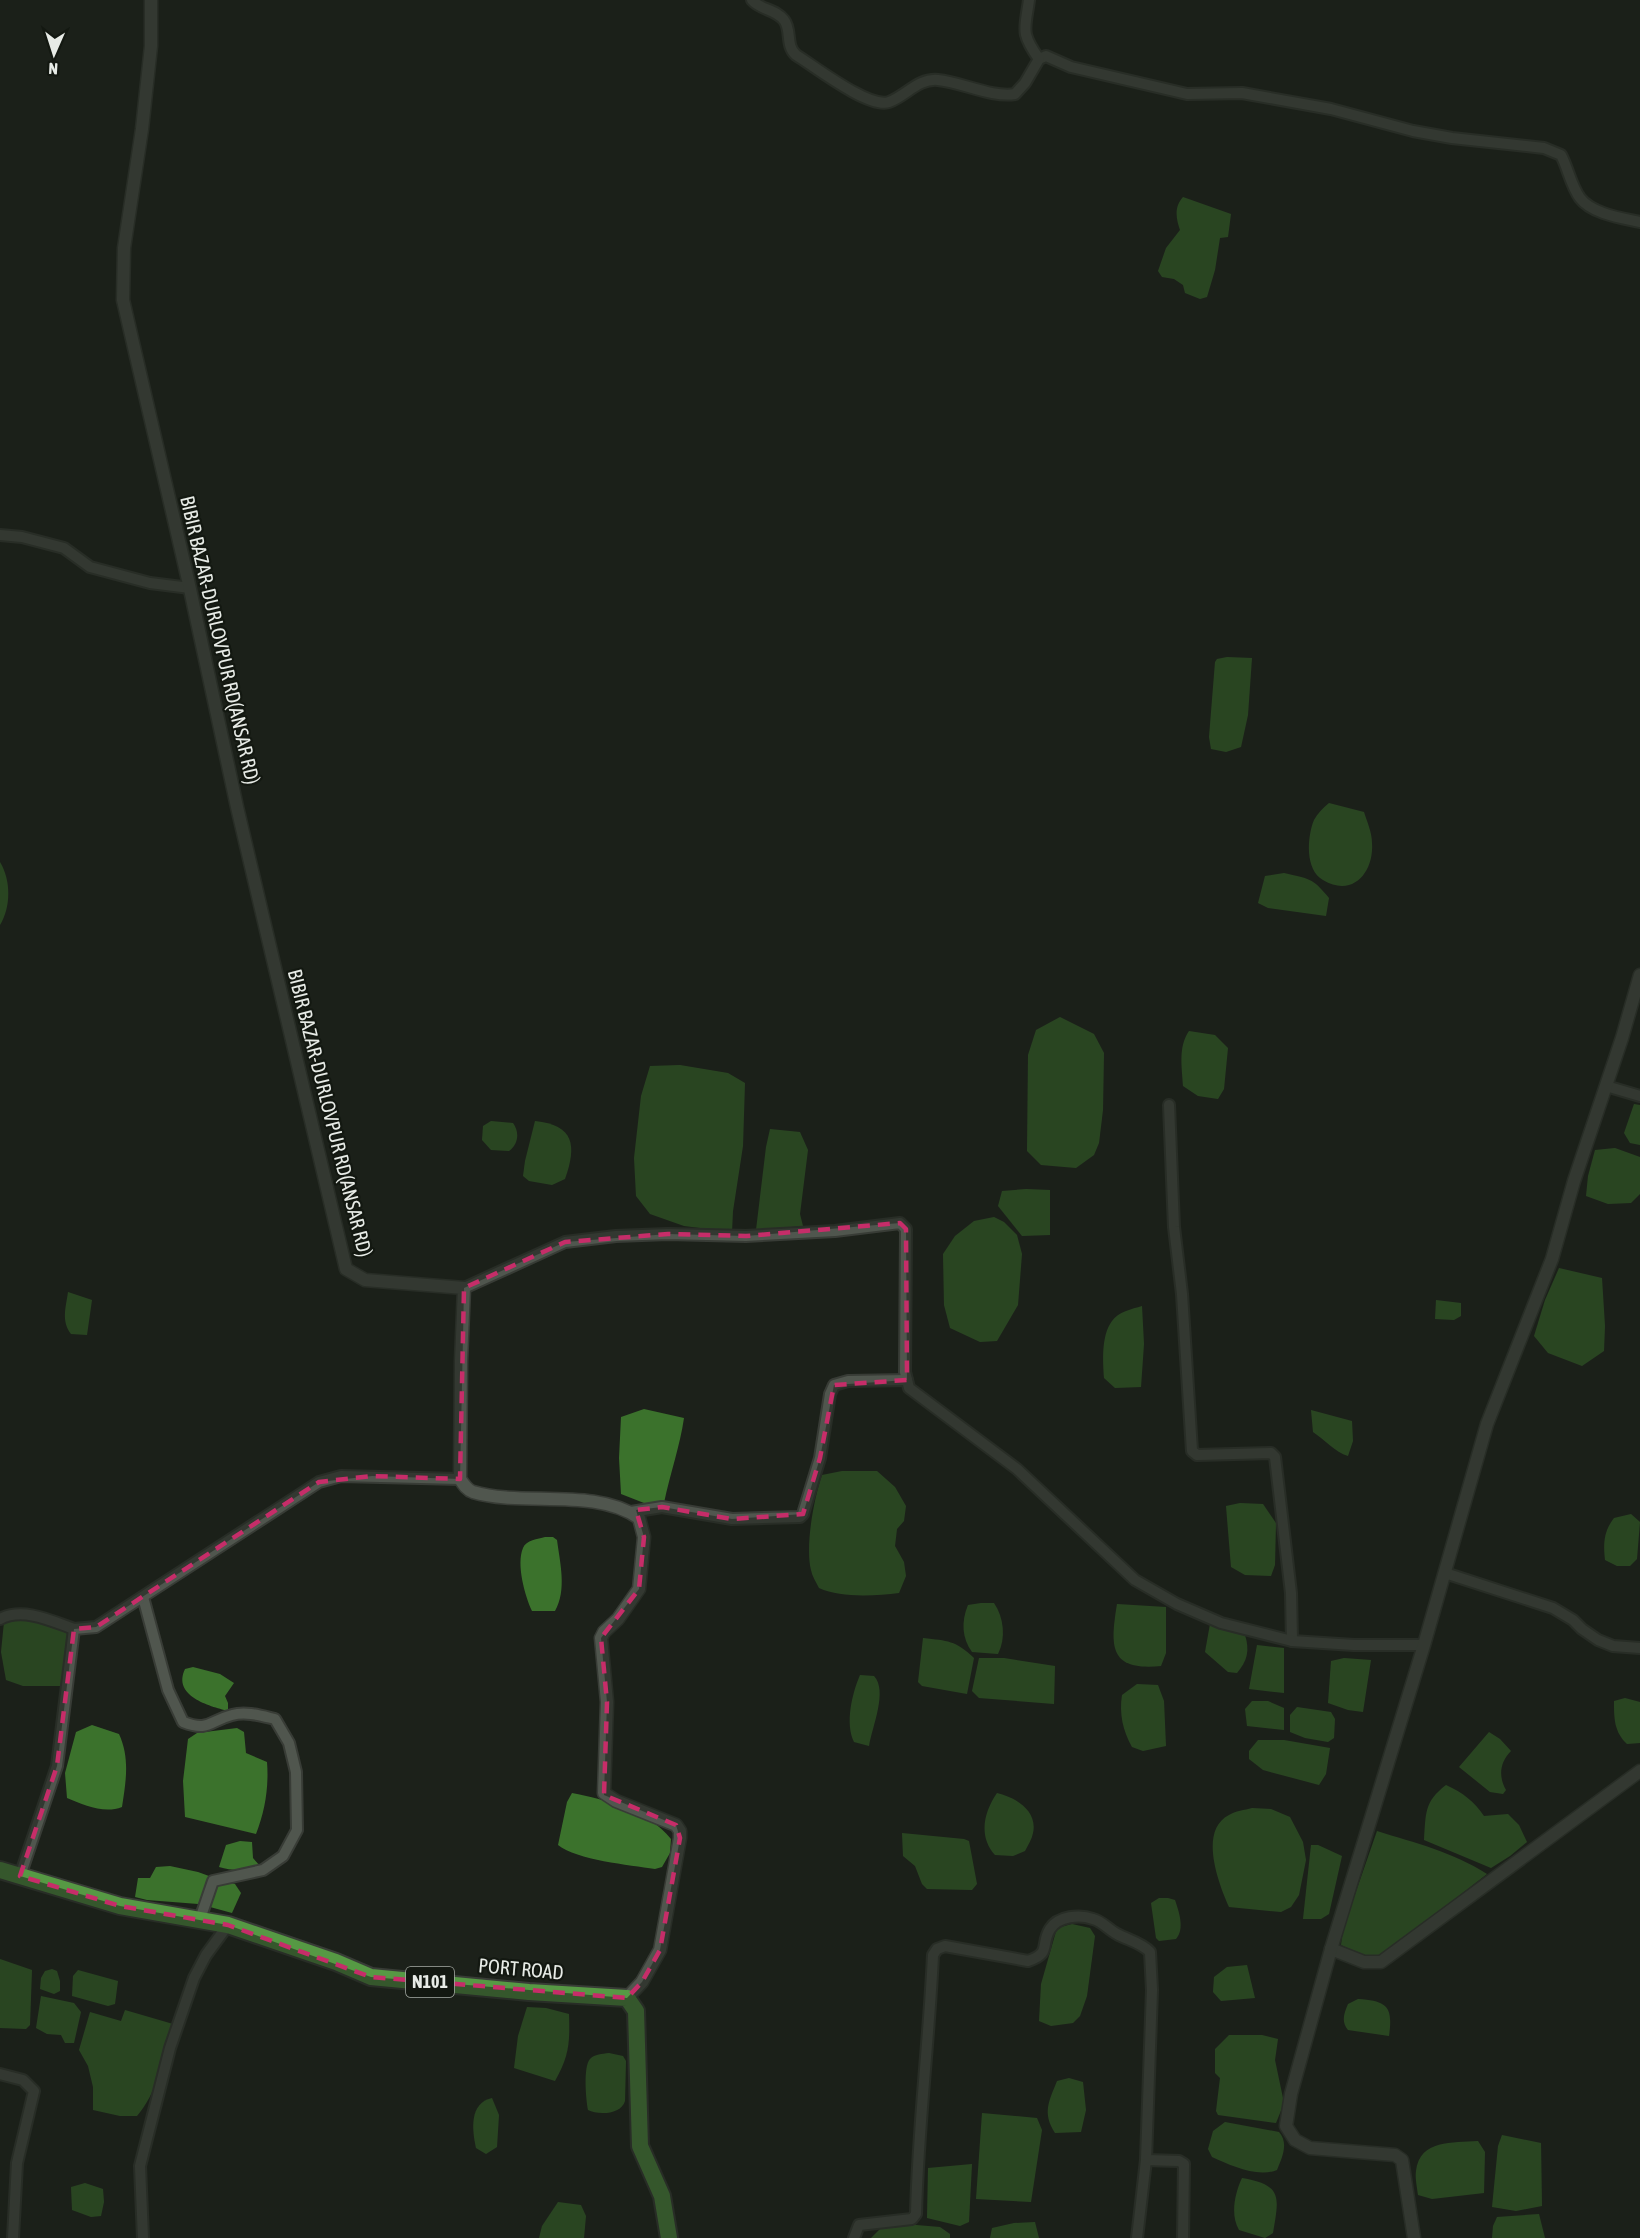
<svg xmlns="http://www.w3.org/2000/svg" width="1640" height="2238" font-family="'Asap Condensed',sans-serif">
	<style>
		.water { fill: #3b722c }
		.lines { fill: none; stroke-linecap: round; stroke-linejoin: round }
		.minor-casing { stroke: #383c36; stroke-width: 14 }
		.tertiary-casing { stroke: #383c36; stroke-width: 15 }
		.trunk-casing { stroke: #383c36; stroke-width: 20 }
		.minor { stroke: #50564e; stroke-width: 10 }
		.tertiary { stroke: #50564e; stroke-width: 12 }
		.trunk { stroke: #569944; stroke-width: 16 }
		.marked { fill: none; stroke: #c62d69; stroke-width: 4.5; stroke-dasharray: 12 8; stroke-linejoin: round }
		.labels { text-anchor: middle; stroke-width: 4.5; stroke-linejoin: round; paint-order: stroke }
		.shield { fill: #131811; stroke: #a7aca6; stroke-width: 1.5 }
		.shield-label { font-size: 18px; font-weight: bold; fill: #e7ebe6 }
		.street-label { font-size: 20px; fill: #e7ebe6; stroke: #131811 }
	</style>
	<rect width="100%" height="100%" fill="#1c211a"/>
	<g class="water">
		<path d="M1183 197 1231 214 1228 237 1220 238 1215 270 1207 297 1200 299 1185 293 1183 285 1174 279 1162 277 1158 271 1166 248 1180 230C1176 218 1174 207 1183 197Z"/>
		<path d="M1227 657 1252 658 1248 715 1241 747 1226 752 1211 749 1209 737 1215 662 1217 659Z"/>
		<path d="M1329 803 1364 812C1367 822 1372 832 1372 843 1374 872 1353 898 1323 880 1305 870 1307 837 1314 820 1318 813 1323 808 1329 803Z"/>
		<path d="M0 862C11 880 11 907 0 925Z"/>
		<path d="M1284 873C1309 879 1312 877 1329 898L1326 916 1268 908 1258 903 1265 876Z"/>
		<path d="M1060 1017 1094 1034 1104 1053 1103 1110 1099 1143 1094 1155 1076 1168 1041 1165 1027 1151 1028 1055 1036 1030Z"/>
		<path d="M1189 1031 1215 1035 1228 1048 1224 1089 1218 1099 1198 1096 1183 1086C1182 1067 1178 1047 1189 1031Z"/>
		<path d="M680 1065 728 1073 745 1083 743 1146 733 1211 732 1232 684 1226 650 1214 636 1196 634 1158 641 1096 650 1066Z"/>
		<path d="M1634 1104 1640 1105V1145L1630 1143 1624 1133Z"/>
		<path d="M491 1121 513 1123C520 1133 518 1144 509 1151L491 1150 482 1140 483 1126Z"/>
		<path d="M535 1121C574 1125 577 1145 565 1179L552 1185 529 1181 523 1176 525 1161Z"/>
		<path d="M770 1129 800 1132 808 1150 800 1214 803 1226 756 1230 766 1147Z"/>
		<path d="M1615 1148 1640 1157V1194L1631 1203 1608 1204 1586 1196 1588 1176 1595 1150Z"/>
		<path d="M1026 1189 1050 1190V1235L1022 1236 998 1206 1002 1191Z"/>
		<path d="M994 1217 1004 1222 1017 1235 1022 1254 1018 1305 997 1341 980 1342 950 1328 944 1305 943 1254 955 1236 974 1221Z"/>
		<path d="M1559 1268 1602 1278 1605 1326 1604 1351 1582 1366 1548 1353 1534 1336 1545 1300Z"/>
		<path d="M68 1292 92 1300 87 1335 71 1334C61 1321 66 1307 68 1292Z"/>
		<path d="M1436 1300 1461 1303V1316L1454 1320 1435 1319Z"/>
		<path d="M1142 1306 1144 1344 1141 1387 1115 1388 1104 1378C1103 1361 1101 1336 1112 1321 1118 1312 1132 1309 1142 1306Z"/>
		<path d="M644 1409 684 1418C680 1446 670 1474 664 1503H644L621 1494 619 1458 621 1417Z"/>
		<path d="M1311 1410 1352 1421 1353 1441 1348 1456C1335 1452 1325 1440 1313 1432Z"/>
		<path d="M842 1471H877L895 1487 906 1506 904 1521 897 1529 895 1546 904 1562 906 1576 899 1593C874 1596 841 1598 819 1588 816 1582 812 1576 811 1570 805 1546 814 1498 822 1475Z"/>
		<path d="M1240 1503 1263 1504 1276 1523 1275 1565 1271 1576 1245 1575 1231 1567 1226 1506Z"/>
		<path d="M1631 1514 1640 1522 1637 1559 1630 1566H1617L1605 1560C1603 1543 1604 1531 1614 1518Z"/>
		<path d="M545 1537H553L557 1540C560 1563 567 1590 555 1611H532C525 1596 516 1564 523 1548 526 1540 538 1539 545 1537Z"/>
		<path d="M981 1603H994C1004 1618 1006 1638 998 1654L972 1652C962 1638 961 1622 968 1605Z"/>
		<path d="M1117 1604 1166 1607V1653L1161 1666C1109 1671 1110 1647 1117 1604Z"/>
		<path d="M31 1618 70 1632 65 1686H23L6 1680 1 1652 4 1622Z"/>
		<path d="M1210 1624 1234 1629 1245 1635C1250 1651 1247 1661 1237 1673L1228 1672 1205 1652Z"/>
		<path d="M923 1638C948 1641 955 1640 974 1658L967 1694 922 1686 918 1682Z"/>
		<path d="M1257 1645 1284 1648V1693L1249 1689Z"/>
		<path d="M979 1658H1004L1055 1666 1054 1704 979 1698 972 1691Z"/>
		<path d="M1344 1658 1371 1660 1363 1712 1348 1710 1328 1703 1331 1661Z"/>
		<path d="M193 1667 220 1674 234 1683 225 1696 228 1703V1711C209 1706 172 1696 185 1669Z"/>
		<path d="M860 1675 874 1676C888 1691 872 1727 869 1746L854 1742C845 1723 852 1694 860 1675Z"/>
		<path d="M1137 1684 1158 1685 1164 1701 1166 1746 1143 1751 1132 1747C1123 1731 1119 1714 1122 1695Z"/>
		<path d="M1625 1698 1640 1702V1743L1627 1744C1614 1732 1614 1718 1614 1701Z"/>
		<path d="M1252 1701H1268L1284 1708V1730L1247 1726 1245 1709Z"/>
		<path d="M1297 1707 1331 1712 1335 1719 1334 1738 1328 1742 1305 1738 1290 1732V1715Z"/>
		<path d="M92 1725 119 1734C130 1758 126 1781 122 1807 104 1814 84 1805 67 1798L65 1773 76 1732Z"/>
		<path d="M237 1728 244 1732 246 1753 267 1762C269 1787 265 1811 256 1834L185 1817 183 1781 188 1739 197 1733Z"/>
		<path d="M1489 1732 1500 1739 1511 1751C1500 1762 1498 1776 1506 1790L1503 1794 1490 1792 1459 1767Z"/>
		<path d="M1258 1740H1284L1330 1748 1326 1774 1319 1785 1263 1770 1249 1759V1751Z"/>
		<path d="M1446 1785C1463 1793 1474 1801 1484 1816L1508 1814 1519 1825 1527 1842 1510 1856 1491 1868 1424 1840C1426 1813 1424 1802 1446 1785Z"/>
		<path d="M572 1793C606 1800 648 1810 671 1839L670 1853 662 1867 655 1869C629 1865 577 1860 558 1845L567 1802Z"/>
		<path d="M997 1793C1015 1797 1038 1811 1033 1833 1032 1839 1028 1845 1025 1851L1013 1856 995 1855C978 1836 984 1812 997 1793Z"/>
		<path d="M1252 1808 1271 1809 1290 1817 1303 1842 1306 1860 1299 1895 1291 1907 1281 1912 1229 1907C1219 1884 1198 1831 1229 1815 1235 1811 1245 1810 1252 1808Z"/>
		<path d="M1377 1831C1415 1843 1453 1852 1487 1874L1379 1958 1359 1954 1341 1945 1343 1929Z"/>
		<path d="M902 1833 964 1839 969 1841 977 1884 972 1890 927 1889 922 1884 915 1866 903 1856Z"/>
		<path d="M240 1841 252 1842 253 1858 260 1866C246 1871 233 1871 219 1867L226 1845Z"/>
		<path d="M1311 1845H1318L1342 1856 1329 1914 1321 1919H1303Z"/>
		<path d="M170 1866 198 1872 209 1876 206 1893 198 1904 147 1900 135 1897 138 1878H150L156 1867Z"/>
		<path d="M225 1881 235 1884 241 1893 232 1913 210 1907 217 1885Z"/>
		<path d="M1159 1898H1168L1175 1900C1179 1912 1185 1929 1176 1939L1159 1941 1156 1938 1151 1903Z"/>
		<path d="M1072 1924 1090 1928 1095 1936 1087 1996 1080 2016 1073 2023 1051 2026 1039 2021 1041 1984 1057 1928Z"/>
		<path d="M0 1959 32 1970 30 2025 26 2029 0 2028Z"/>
		<path d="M1247 1965 1255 1998 1221 2001 1213 1992 1214 1977 1227 1967Z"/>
		<path d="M52 1969 57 1971 60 1981V1991L54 1994 40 1989 41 1978 45 1971Z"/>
		<path d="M78 1970 118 1981 115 2004 108 2006 72 1996 73 1976Z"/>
		<path d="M41 1996 74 2003 81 2012 74 2043H65L61 2035 47 2034 36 2028Z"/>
		<path d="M1358 1999C1388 2001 1393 2007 1389 2036L1348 2030C1341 2021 1344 2014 1348 2004Z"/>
		<path d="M527 2007 546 2008 569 2014C570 2043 569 2056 555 2081L514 2068 518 2036Z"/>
		<path d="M125 2010 173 2024C165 2054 158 2092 137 2116H120L93 2110V2087L88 2066 79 2050 90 2012 121 2021Z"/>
		<path d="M1229 2035H1262L1278 2039 1275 2060 1284 2103 1276 2123 1218 2115 1216 2111 1220 2078 1215 2073V2049Z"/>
		<path d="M609 2053 623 2056 626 2061 625 2101C621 2115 598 2115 588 2110 586 2099 583 2067 590 2059 595 2054 602 2054 609 2053Z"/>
		<path d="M1069 2078 1083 2082 1086 2110 1081 2132 1055 2133C1042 2113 1049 2101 1057 2081Z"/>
		<path d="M492 2098 499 2115 497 2147 486 2154 476 2148C472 2130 469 2103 492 2098Z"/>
		<path d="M982 2113 1037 2118 1042 2130 1031 2202 976 2199Z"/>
		<path d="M1225 2122 1279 2132C1289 2143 1282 2158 1277 2170 1257 2178 1230 2165 1212 2157L1208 2149 1213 2131Z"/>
		<path d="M1502 2135 1541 2143 1542 2206 1516 2211 1492 2207 1498 2146Z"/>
		<path d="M1478 2141 1485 2152 1484 2193 1432 2199 1418 2195C1417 2187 1415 2178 1416 2171 1420 2139 1453 2143 1478 2141Z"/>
		<path d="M972 2164 969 2222 960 2226 927 2218 928 2168Z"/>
		<path d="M1242 2178C1283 2185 1279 2197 1273 2233L1265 2238 1239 2230C1230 2215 1235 2193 1242 2178Z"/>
		<path d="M85 2183 103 2189 104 2202 101 2216 91 2217 72 2210 71 2187Z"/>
		<path d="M558 2202 581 2205 586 2216 584 2238H539L542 2226Z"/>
		<path d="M1539 2214 1545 2238H1492L1493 2226 1497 2217Z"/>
		<path d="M1035 2222 1039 2238H990L992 2228 1014 2223Z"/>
		<path d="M904 2224 940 2227 950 2234V2238H871L880 2229Z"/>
	</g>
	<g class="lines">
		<g class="minor-casing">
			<g id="minor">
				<path d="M752 0C760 10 776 9 784 20 792 30 785 45 796 55 814 66 869 109 889 102 906 96 918 78 938 80 961 82 992 98 1015 94L1025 83 1039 59 1046 56 1071 67 1187 94 1242 93 1331 109 1413 131 1452 138 1544 148 1561 155C1568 168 1571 186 1580 198 1592 214 1622 218 1640 222"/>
				<path d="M1029 0C1025 30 1020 32 1039 59"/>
				<path d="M0 535 22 537 64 548 90 567 150 583 190 588"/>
				<path d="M1606 1086 1640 1096"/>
				<path d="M1169 1105 1174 1227 1182 1294 1192 1451 1197 1455 1271 1453 1275 1457 1291 1593 1292 1641"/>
				<path d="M464 1288 565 1242 616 1236 668 1234 746 1236 835 1231 900 1223 906 1229 905 1372 909 1388 1017 1469 1135 1580 1177 1604 1221 1623 1292 1641 1354 1645H1424"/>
				<path d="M631 1512 662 1507 732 1519 800 1517 803 1514 820 1458 830 1394 834 1385 848 1381 907 1380"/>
				<path d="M1445 1573 1553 1608 1573 1620 1582 1629 1598 1640 1613 1646 1640 1648"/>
				<path d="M143 1597 168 1690 183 1722C209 1732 209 1721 232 1715 246 1711 262 1716 275 1719L289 1743 296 1772 297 1830 283 1856 263 1870 213 1881 200 1919"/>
				<path d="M0 1619C23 1607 52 1621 74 1629"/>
				<path d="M20 1876 57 1766 74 1629 96 1627 319 1482 341 1476 460 1479"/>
				<path d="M0 2074 23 2080 34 2091 17 2163 13 2238"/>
				<path d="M1146 2160 1179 2161 1184 2164 1183 2238"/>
				<path d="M143 2238 140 2166 170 2048 194 1978 206 1955 228 1925"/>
				<path d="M854 2238 859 2225 912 2219 916 2214C918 2127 929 2042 933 1955L937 1949 945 1946 1028 1961C1052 1953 1040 1945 1050 1929 1058 1916 1080 1914 1093 1919 1102 1921 1109 1930 1117 1934 1128 1940 1142 1943 1150 1952L1152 1990 1146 2160 1137 2238"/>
			</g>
		</g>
		<g class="tertiary-casing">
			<g id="tertiary">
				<path d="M151 0V46L142 129 124 248 123 300 188 580 237 807 346 1269 365 1280 464 1288 461 1361 460 1479C464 1485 467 1490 473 1492 523 1507 594 1487 639 1518L644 1537 639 1589 618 1619 604 1632 601 1638 607 1702 604 1793 616 1801 676 1825 680 1831V1838L660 1950 642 1982 627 1998"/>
				<path d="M1331 1949 1364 1962H1381L1640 1771"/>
				<path d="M1414 2238 1402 2160 1395 2155 1310 2148 1295 2140 1286 2126 1291 2094 1331 1949 1424 1645 1487 1424 1552 1259 1574 1181 1622 1038 1640 975"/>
			</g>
		</g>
		<g class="trunk-casing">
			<path id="trunk" d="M0 1870 120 1906 228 1925 336 1962 371 1977 529 1992 627 1998 636 2011 640 2146 662 2196 669 2238"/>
		</g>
		<use href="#minor" class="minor"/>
		<use href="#tertiary" class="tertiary"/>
		<use href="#trunk" class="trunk"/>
	</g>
	<path d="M0 0H1640V2238H0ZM900 1223 906 1229 907 1380 834 1385 820 1458 803 1514 732 1519 662 1507 636 1510 644 1537 639 1589 601 1638 607 1702 604 1795 676 1825 680 1838 660 1950 642 1982 627 1998 371 1977 228 1925 120 1906 20 1876 57 1766 74 1629 96 1627 319 1482 372 1476 460 1479 464 1288 565 1242 668 1234 746 1236Z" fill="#1c211a" fill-opacity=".55" fill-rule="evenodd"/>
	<path class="marked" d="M900 1223 906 1229 907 1380 834 1385 820 1458 803 1514 732 1519 662 1507 636 1510 644 1537 639 1589 601 1638 607 1702 604 1795 676 1825 680 1838 660 1950 642 1982 627 1998 371 1977 228 1925 120 1906 20 1876 57 1766 74 1629 96 1627 319 1482 372 1476 460 1479 464 1288 565 1242 668 1234 746 1236Z"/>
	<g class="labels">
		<rect class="shield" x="406" y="1967" width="48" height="30" rx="4.5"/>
		<g class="shield-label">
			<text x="430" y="1988">N101</text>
		</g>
		<g class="street-label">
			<text transform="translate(220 640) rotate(77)" y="7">BIBIR BAZAR-DURLOVPUR RD(ANSAR RD)</text>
			<text transform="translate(330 1113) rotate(76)" y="7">BIBIR BAZAR-DURLOVPUR RD(ANSAR RD)</text>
			<text transform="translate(521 1969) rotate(5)" y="7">PORT ROAD</text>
		</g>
	</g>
	<g transform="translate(54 54) rotate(183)" stroke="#131811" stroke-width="4.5" paint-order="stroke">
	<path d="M0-4.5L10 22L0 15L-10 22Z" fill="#e7ebe6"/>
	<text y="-9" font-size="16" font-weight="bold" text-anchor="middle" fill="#e7ebe6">N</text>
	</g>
</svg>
